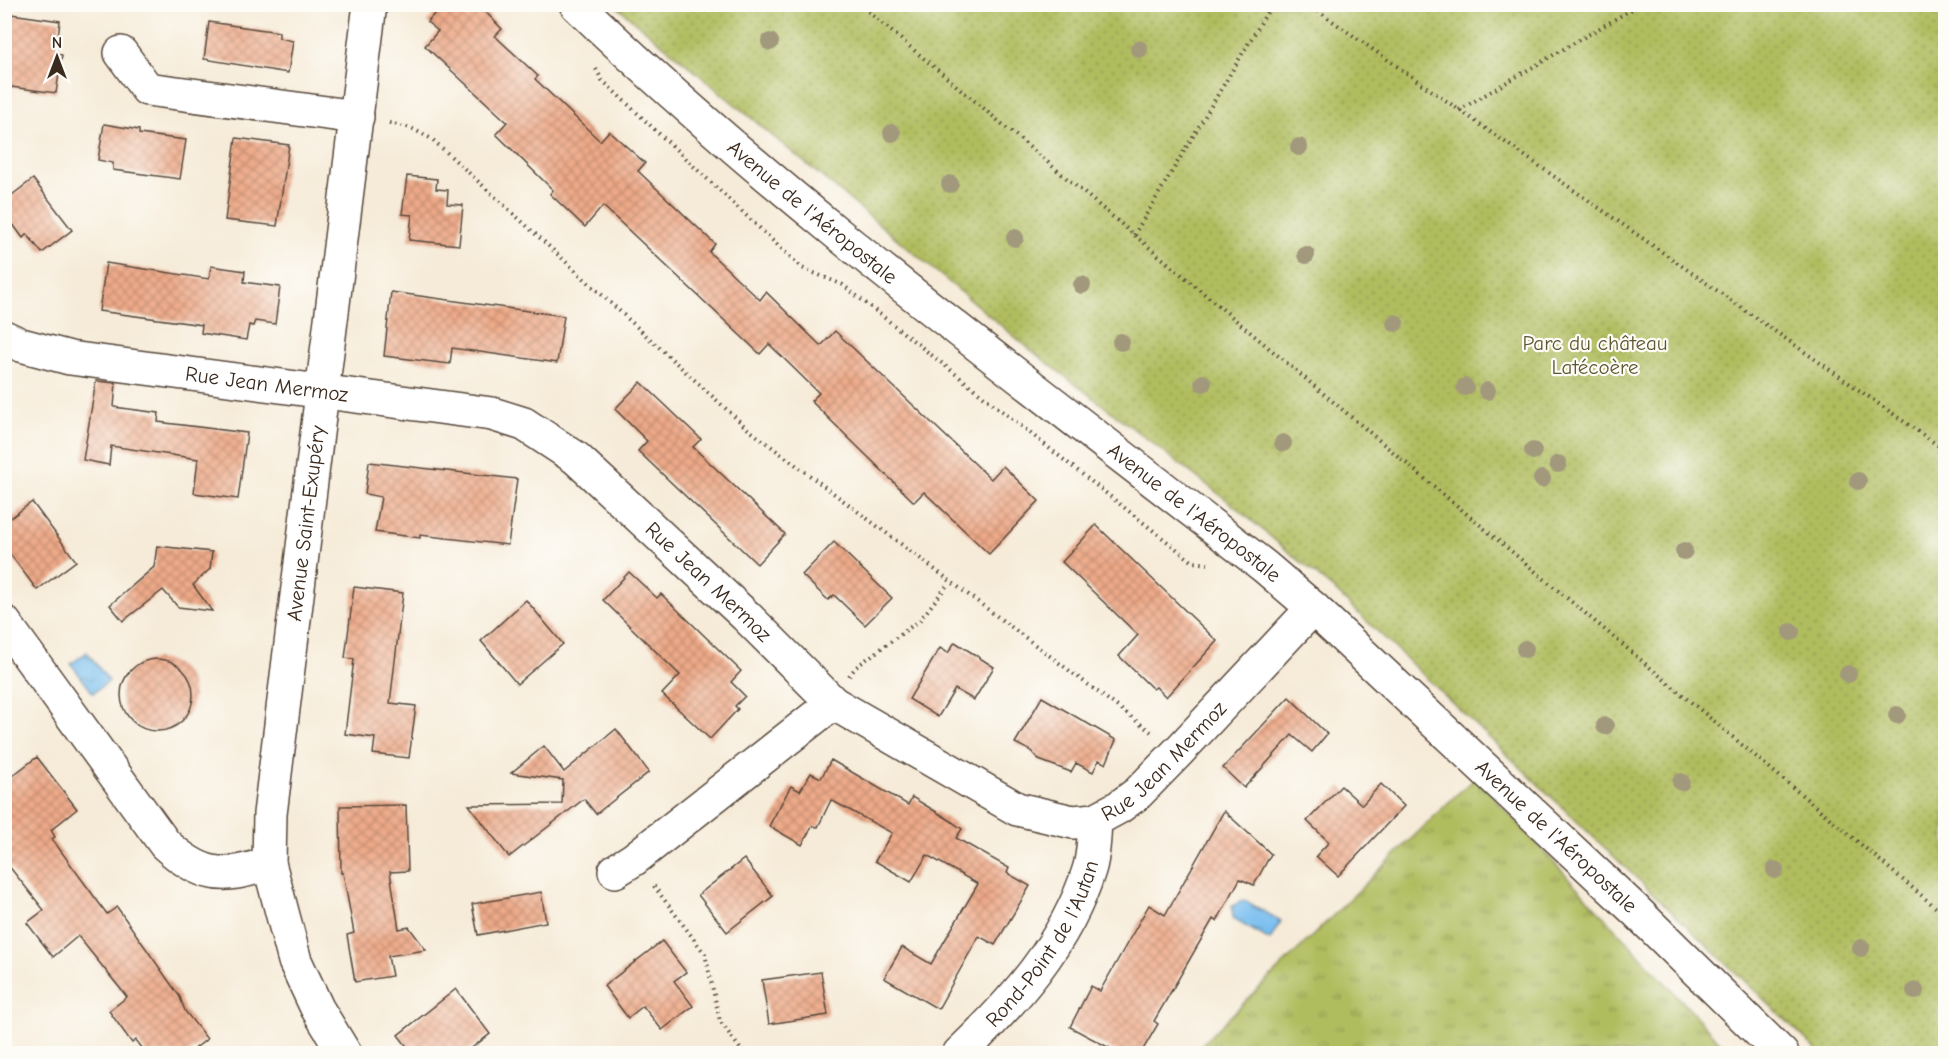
<svg xmlns="http://www.w3.org/2000/svg" width="1950" height="1058" font-family="'Comic Neue',sans-serif">
	<style>
		.grass { fill: url(#grass-tufts); stroke: #76743e; stroke-width: 1.5 }
		.park { fill: url(#park-dots); stroke: #76743e; stroke-width: 1.5 }
		.water { fill: url(#water-ripples); stroke: #5a7486; stroke-width: 1.5 }
		.building { fill: url(#building-cross-hatch) }
		.lines { fill: none; stroke-linecap: round; stroke-linejoin: round }
		.minor-casing { stroke: #57473a; stroke-width: 36 }
		.tertiary-casing { stroke: #57473a; stroke-width: 36 }
		.path { stroke: #57473a; stroke-width: 4; stroke-dasharray: 1.5 4.5; stroke-linecap: butt }
		.minor { stroke: #fff; stroke-width: 33 }
		.tertiary { stroke: #fff; stroke-width: 33 }
		.tree { fill: #a2997d }
		.labels { text-anchor: middle; stroke-width: 4.5; stroke-linejoin: round; paint-order: stroke }
		.street-label { font-size: 21px; fill: #3b2a1e; stroke: #fdfcf7 }
		.park-label { font-size: 21px; fill: #5e5632; stroke: #fdfcf7 }
	</style>
	<defs>
		<pattern id="grass-tufts" width="24" height="20" patternUnits="userSpaceOnUse" patternTransform="scale(1.5)"><rect width="24" height="20" fill="#b0bd5f"/><path d="M3 7l-1-3M5 7V3M7 7l1-3M15 17l-1-3M17 17v-4M19 17l1-3" fill="none" stroke="#909a4e"/></pattern>
		<pattern id="park-dots" width="8" height="8" patternUnits="userSpaceOnUse" patternTransform="scale(1.5)"><rect width="8" height="8" fill="#b0bd5f"/><path d="M2 2h.1M6 6h.1" fill="none" stroke="#909a4e" stroke-width="1.8" stroke-linecap="round"/></pattern>
		<pattern id="water-ripples" width="26" height="14" patternUnits="userSpaceOnUse" patternTransform="scale(1.5)"><rect width="26" height="14" fill="#78beef"/><path d="M2 4q2-2 4 0t4 0M15 11q2-2 4 0t4 0" fill="none" stroke="#649bc1"/></pattern>
		<pattern id="building-cross-hatch" width="8" height="8" patternUnits="userSpaceOnUse" patternTransform="scale(1.5)"><rect width="8" height="8" fill="#eeaa89"/><path d="M0 0l8 8M0 8l8-8" fill="none" stroke="#c28b6f"/></pattern>
	</defs>
	<rect width="100%" height="100%" fill="#fdfcf7"/>
	<filter id="ink" filterUnits="userSpaceOnUse"><feTurbulence type="fractalNoise" baseFrequency=".0167" numOctaves="2"/><feDisplacementMap in="SourceGraphic" scale="12" xChannelSelector="R" yChannelSelector="G"/><feConvolveMatrix kernelMatrix="1 2 1 2 8 2 1 2 1" color-interpolation-filters="sRGB"/></filter>
	<filter id="wash" filterUnits="userSpaceOnUse"><feTurbulence type="fractalNoise" baseFrequency=".008" numOctaves="4" result="noise"/><feDisplacementMap in="SourceGraphic" scale="24" xChannelSelector="R" yChannelSelector="G"/><feGaussianBlur stdDeviation="1.35" result="paint"/><feColorMatrix in="noise" values="0 0 0 0 0 0 0 0 0 0 0 0 0 0 0 0 0 1.4 0 .05"/><feComposite in="paint" operator="in"/></filter>
	<g filter="url(#wash)">
		<rect width="100%" height="100%" fill="#f6ebd8"/>
		<path class="grass" d="M1476 778 1730 1053 1192 1054 1456 795Z"/>
		<path class="park" d="M615 5H1945V1053H1820L1332 588 1228 501 1033 352Z"/>
		<g class="water">
			<path d="M87 652 109 681 93 693 71 664Z"/>
			<path d="M1244 900 1281 921 1270 940 1233 919 1232 906Z"/>
		</g>
		<g id="blocks">
			<g class="building">
				<path d="M443 4H478L502 29 495 36 538 76 535 79 600 141 609 131 645 163 638 171 715 244 709 252 760 300 766 292 821 346 835 331 991 479 1003 466 1039 501 989 554 924 492 914 502 811 401 819 393 769 344 760 354 603 206 585 227 550 194 553 190 496 134 507 122 425 46 438 31 427 22Z"/>
				<path d="M11 14 60 21 56 54 62 55 56 93 4 86V60Z"/>
				<path d="M209 22 279 32V38L293 41 288 73 204 59Z"/>
				<path d="M104 124 139 130V134L186 140 180 179 113 170V163L98 160Z"/>
				<path d="M236 138 289 145 277 226 225 220Z"/>
				<path d="M407 176 437 179 436 189 448 190 447 204 463 205 459 245 409 240 412 215 402 214Z"/>
				<path d="M33 179 72 230 42 253 27 234 23 238 4 212V201Z"/>
				<path d="M106 263 209 279 211 266 245 271 244 282 280 287 275 324 255 321 253 326 249 325 246 340 201 333 202 325 99 311Z"/>
				<path d="M391 292 564 316 557 363 452 348 450 364 384 356Z"/>
				<path d="M96 381 116 383 114 407 159 413 158 422 247 433 238 499 194 493 198 459 111 446 109 465 83 460Z"/>
				<path d="M641 382 701 439 693 447 785 534 757 564 638 451 647 441 615 409Z"/>
				<path d="M369 462 517 479 508 545 420 535V538L375 532 381 497 365 494Z"/>
				<path d="M32 502 76 561 37 590 4 546V523Z"/>
				<path d="M1096 525 1217 641 1166 697 1156 687 1153 689 1119 656 1138 635 1062 562Z"/>
				<path d="M834 542 892 598 865 625 834 595 828 600 802 575Z"/>
				<path d="M157 546 212 552 210 569 193 585 212 611 178 607 163 590 123 621 110 605 154 567Z"/>
				<path d="M629 572 657 598 661 594 741 671 731 682 745 696 735 706 738 709 710 739 662 694 680 675 603 600Z"/>
				<path d="M354 587 403 593 390 703 416 706 409 758 373 754 375 738 345 734 354 659 345 658Z"/>
				<path d="M526 600 563 644 517 684 481 641Z"/>
				<path d="M955 642 994 667 974 700 955 689 938 717 909 699 940 648 948 653Z"/>
				<circle cx="157" cy="695" r="36"/>
				<path d="M1042 697 1116 740 1106 764 1099 760 1093 772 1076 763 1071 772 1039 760 1031 751 1015 743Z"/>
				<path d="M1289 697 1327 734 1312 752 1292 735 1244 788 1223 768Z"/>
				<path d="M616 729 649 772 596 814 584 799 509 857 469 805 562 804 563 780 511 773 544 746 564 772Z"/>
				<path d="M37 757 77 809 51 830 55 837 52 839 107 914 117 907 180 997 185 1011 207 1039 189 1053H146L136 1040 132 1043 109 1011 127 997 78 936 53 957 27 923 44 910 4 860V782Z"/>
				<path d="M831 760 908 805 912 797 948 819 962 829 956 838 1009 868 1007 873 1030 886 995 945 979 936 938 1009 884 978 902 947 931 964 978 884 927 855 911 882 875 861 892 833 831 800 818 827 812 826 802 845 769 826 791 786 800 791 811 773 821 778Z"/>
				<path d="M1381 784 1404 806 1338 876 1316 856 1329 842 1307 821 1341 786 1362 805Z"/>
				<path d="M406 805 408 871 390 872 399 929 409 927 426 950 388 956 392 976 355 982 347 935 354 933 343 873H341L340 806Z"/>
				<path d="M1224 811 1271 854 1254 885 1240 879 1217 921 1213 919 1154 1021 1158 1024 1141 1053H1119L1070 1027 1091 986 1100 991 1149 905 1165 915Z"/>
				<path d="M744 859 773 896 727 932 698 895Z"/>
				<path d="M541 892 546 922 478 935 472 904Z"/>
				<path d="M662 941 686 972 674 981 693 1006 662 1030 643 1006 628 1018 604 986Z"/>
				<path d="M821 972 828 1015 769 1024 762 980Z"/>
				<path d="M456 989 490 1034 465 1053H412L398 1035Z"/>
			</g>
		</g>
	</g>
	<g filter="url(#ink)">
		<use href="#blocks" fill-opacity="0" stroke="#57473a" stroke-width="1.5"/>
		<g class="lines">
			<g class="minor-casing">
				<g id="minor">
					<path d="M121 53 147 89 357 117"/>
					<path id="s1" d="M4 337 21 345 70 358 492 414 524 424 576 458 746 616 833 703 1017 809 1073 822 1095 820 1119 807 1138 793 1178 752 1313 608"/>
					<path d="M4 622 165 844C201 877 223 880 269 863"/>
					<path d="M615 871 634 859 833 703"/>
					<path id="s2" d="M345 1054 317 1008 295 961 269 863 270 814 370 4"/>
					<path id="s3" d="M959 1054C1013 1002 1066 944 1089 870 1094 855 1094 836 1095 820"/>
				</g>
			</g>
			<g class="tertiary-casing">
				<g id="tertiary">
					<path id="s4" d="M576 4C790 210 1032 385 1265 567L1313 608 1635 910 1782 1054"/>
				</g>
			</g>
			<g class="path">
				<path d="M859 4 1946 916"/>
				<path d="M1308 4 1946 451"/>
				<path d="M596 69 602 80 802 268 843 285 1193 562 1208 564"/>
				<path d="M1459 110 1641 4"/>
				<path d="M389 123 411 128 432 139 748 429 1151 732"/>
				<path d="M1134 235 1272 4"/>
				<path d="M849 676 856 667 920 620 949 583"/>
				<path d="M654 886 705 954 720 1021 744 1054"/>
			</g>
			<use href="#minor" class="minor"/>
			<use href="#tertiary" class="tertiary"/>
		</g>
		<g class="tree">
			<circle cx="770" cy="42" r="9"/>
			<circle cx="1139" cy="49" r="9"/>
			<circle cx="892" cy="133" r="9"/>
			<circle cx="1299" cy="147" r="9"/>
			<circle cx="950" cy="184" r="9"/>
			<circle cx="1015" cy="238" r="9"/>
			<circle cx="1306" cy="255" r="9"/>
			<circle cx="1082" cy="285" r="9"/>
			<circle cx="1395" cy="323" r="9"/>
			<circle cx="1121" cy="342" r="9"/>
			<circle cx="1203" cy="383" r="9"/>
			<circle cx="1465" cy="387" r="9"/>
			<circle cx="1487" cy="391" r="9"/>
			<circle cx="1283" cy="443" r="9"/>
			<circle cx="1533" cy="451" r="9"/>
			<circle cx="1558" cy="464" r="9"/>
			<circle cx="1542" cy="479" r="9"/>
			<circle cx="1858" cy="481" r="9"/>
			<circle cx="1684" cy="551" r="9"/>
			<circle cx="1791" cy="632" r="9"/>
			<circle cx="1525" cy="649" r="9"/>
			<circle cx="1848" cy="674" r="9"/>
			<circle cx="1897" cy="715" r="9"/>
			<circle cx="1605" cy="726" r="9"/>
			<circle cx="1681" cy="782" r="9"/>
			<circle cx="1775" cy="870" r="9"/>
			<circle cx="1861" cy="948" r="9"/>
			<circle cx="1915" cy="991" r="9"/>
		</g>
	</g>
	<g class="labels">
		<g class="street-label">
			<text dy="7" stroke="none"><textPath href="#s4" startOffset="315">Avenue de l'Aéropostale</textPath></text>
			<text dy="7" stroke="none"><textPath href="#s1" startOffset="268">Rue Jean Mermoz</textPath></text>
			<text dy="7" stroke="none"><textPath href="#s4" startOffset="801">Avenue de l'Aéropostale</textPath></text>
			<text dy="7" stroke="none"><textPath href="#s2" startOffset="549">Avenue Saint-Exupéry</textPath></text>
			<text dy="7" stroke="none"><textPath href="#s1" startOffset="772">Rue Jean Mermoz</textPath></text>
			<text dy="7" stroke="none"><textPath href="#s1" startOffset="1329">Rue Jean Mermoz</textPath></text>
			<text dy="7" stroke="none"><textPath href="#s4" startOffset="1287">Avenue de l'Aéropostale</textPath></text>
			<text dy="7" stroke="none"><textPath href="#s3" startOffset="140">Rond-Point de l'Autan</textPath></text>
		</g>
		<g class="park-label">
			<text x="1595" y="350">Parc du château<tspan x="1595" dy="24">Latécoère</tspan></text>
		</g>
	</g>
	<rect width="1950" height="1058" fill="none" stroke="#fdfcf7" stroke-width="24"/>
	<g transform="translate(57 57)" stroke="#fdfcf7" stroke-width="4.5" paint-order="stroke">
	<path d="M0-4.5L10 22L0 15L-10 22Z" fill="#3b2a1e"/>
	<text y="-9" font-size="16" font-weight="bold" text-anchor="middle" fill="#3b2a1e">N</text>
	</g>
</svg>
